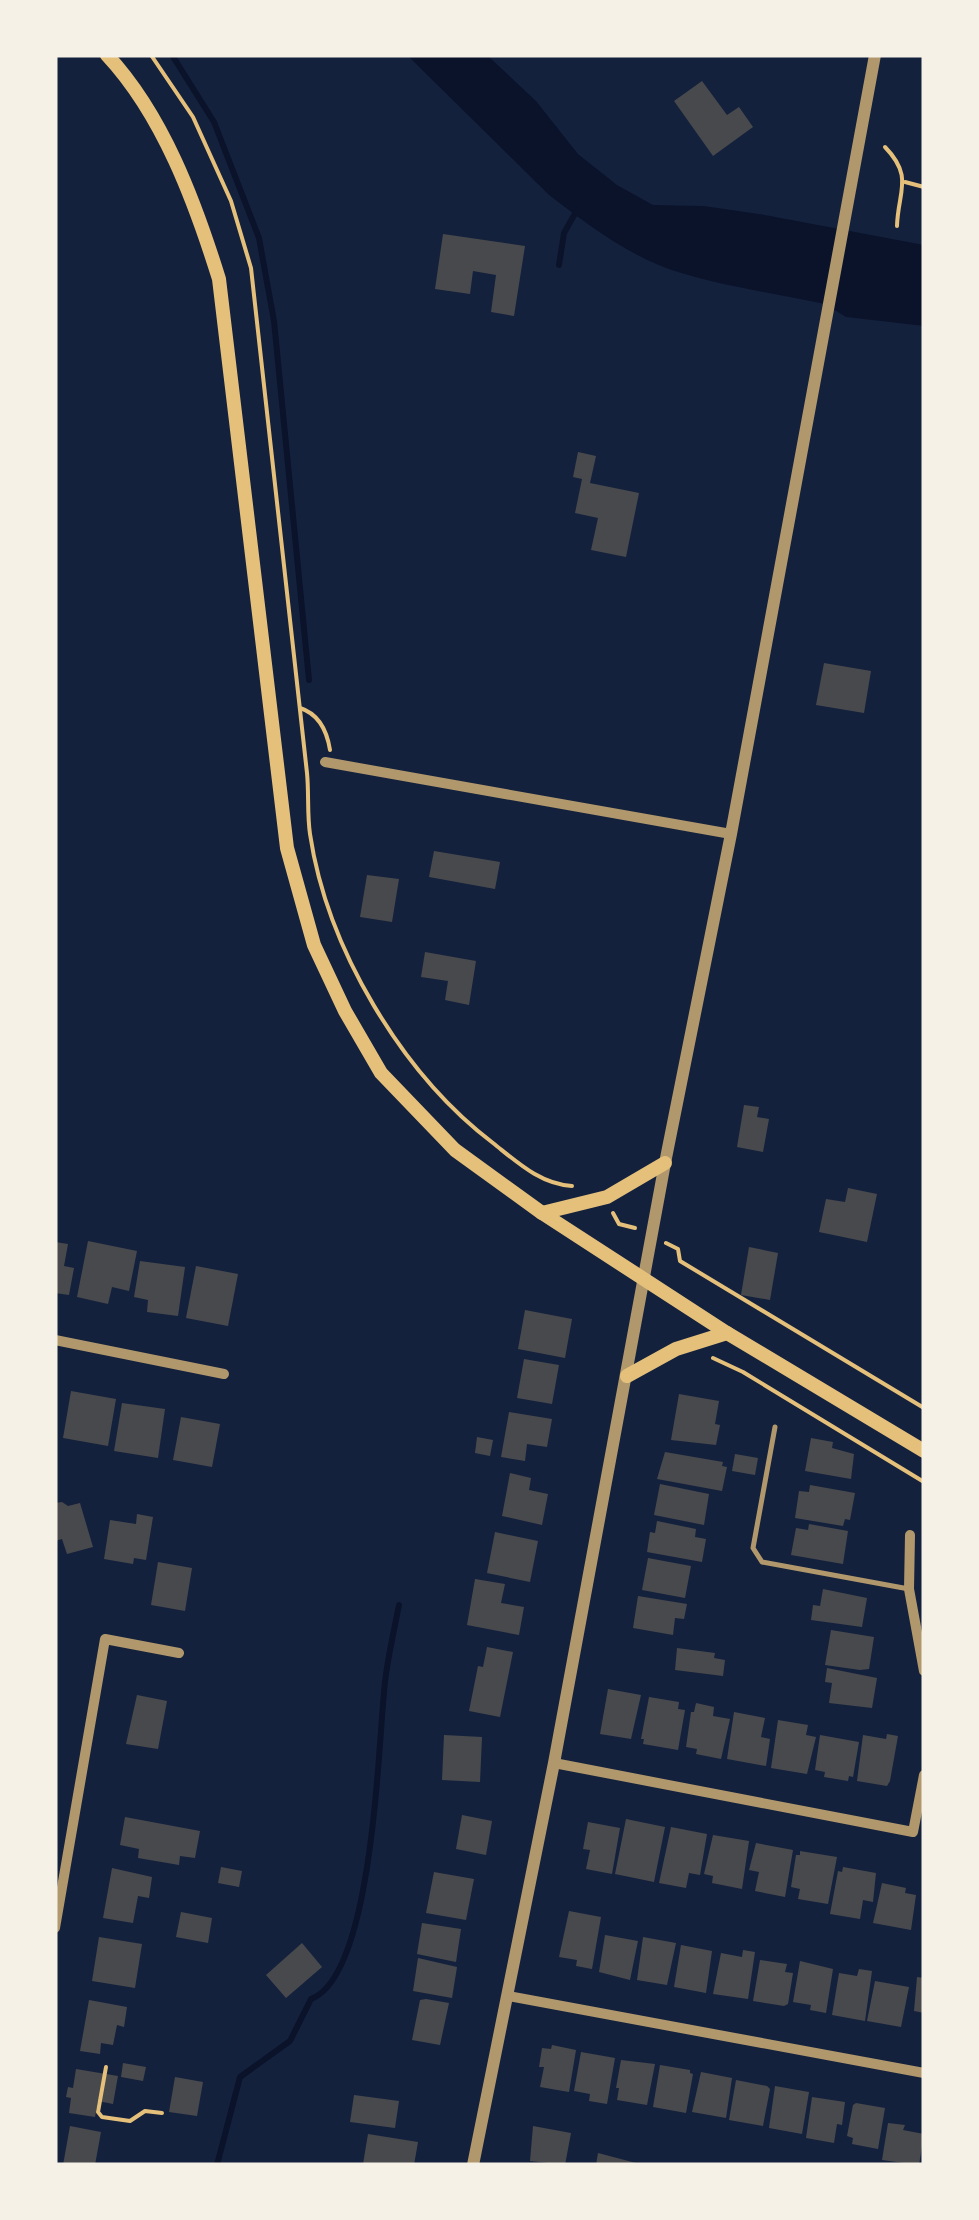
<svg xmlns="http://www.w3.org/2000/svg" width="979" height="2220" font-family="Manrope,sans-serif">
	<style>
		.water { fill: #0b132b }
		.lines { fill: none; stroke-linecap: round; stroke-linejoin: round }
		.stream { stroke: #0b132b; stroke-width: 6 }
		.building { fill: #48494c }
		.path { stroke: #e5c07b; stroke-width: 4 }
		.service { stroke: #b1986c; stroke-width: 5 }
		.minor { stroke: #b1986c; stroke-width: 10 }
		.tertiary { stroke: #b1986c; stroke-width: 12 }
		.secondary { stroke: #e5c07b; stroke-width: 14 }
	</style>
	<rect width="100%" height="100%" fill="#14213d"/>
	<path class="water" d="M407 55H487L536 101 578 154 617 185 653 205 704 206 765 215 924 245V326L846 317 825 304C777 294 728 287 681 273 633 259 588 225 549 195Z"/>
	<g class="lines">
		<g class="stream">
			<path d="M172 55 214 122 259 238 274 321 309 680"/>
			<path d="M559 265 564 233 577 210"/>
			<path d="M217 2165 240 2077 290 2041 311 1999C374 1975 378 1742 385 1682 388 1656 394 1631 399 1605"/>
		</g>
	</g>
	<g class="building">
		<path d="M702 81 727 115 739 107 753 127 713 156 674 101Z"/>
		<path d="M443 234 525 246 514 316 491 312 496 275 473 271 470 294 435 289Z"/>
		<path d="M578 452 596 456 590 483 639 493 626 557 591 550 598 518 575 513 582 479 573 477Z"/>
		<path d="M824 663 871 671 864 713 816 705Z"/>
		<path d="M434 851 500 862 495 889 429 877Z"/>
		<path d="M367 875 399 879 392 922 360 917Z"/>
		<path d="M425 952 476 961 469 1005 445 1000 448 981 421 977Z"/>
		<path d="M744 1105 759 1107 757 1117 769 1119 763 1152 737 1147Z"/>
		<path d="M848 1188 877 1194 867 1242 819 1232 826 1199 845 1202Z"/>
		<path d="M88 1241 137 1251 129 1291 112 1287 108 1304 77 1297Z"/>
		<path d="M55 1242 68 1244 64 1266 74 1268 69 1295 55 1293Z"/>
		<path d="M749 1247 778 1253 770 1300 741 1295Z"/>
		<path d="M140 1261 185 1267 178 1316 147 1312 148 1300 134 1297Z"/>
		<path d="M196 1266 238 1274 228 1326 186 1318Z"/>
		<path d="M525 1310 572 1319 565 1358 518 1349Z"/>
		<path d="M524 1359 559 1365 552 1404 517 1398Z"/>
		<path d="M71 1391 116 1399 108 1446 63 1438Z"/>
		<path d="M679 1394 719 1401 715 1424 720 1425 716 1445 671 1440Z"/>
		<path d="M122 1403 165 1409 158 1458 114 1451Z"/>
		<path d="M509 1412 552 1419 547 1447 527 1444 525 1461 501 1457Z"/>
		<path d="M181 1417 220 1424 212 1467 173 1460Z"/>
		<path d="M477 1437 493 1440 490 1456 475 1453Z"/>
		<path d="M811 1438 833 1442 832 1448 854 1454 851 1479 805 1471Z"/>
		<path d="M665 1452 723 1462 722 1466 727 1467 722 1491 657 1479Z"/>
		<path d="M735 1454 758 1458 755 1475 732 1471Z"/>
		<path d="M510 1473 531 1478 529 1490 548 1494 542 1525 502 1516Z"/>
		<path d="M660 1484 709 1494 704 1525 654 1515Z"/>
		<path d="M810 1485 855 1493 850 1520 845 1519 843 1526 795 1518 799 1491 809 1492Z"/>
		<path d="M62 1502 68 1506 80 1503 93 1547 67 1554 62 1539 55 1541V1503Z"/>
		<path d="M137 1514 153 1517 146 1560 134 1558 133 1564 104 1559 110 1520 136 1524Z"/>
		<path d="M657 1521 696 1529 695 1537 706 1539 702 1562 647 1552 650 1532 655 1533Z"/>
		<path d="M809 1524 848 1531 843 1564 791 1555 796 1528 808 1530Z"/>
		<path d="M495 1532 538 1541 530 1582 487 1573Z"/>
		<path d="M648 1558 691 1566 685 1598 642 1590Z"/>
		<path d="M158 1562 192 1568 185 1611 151 1605Z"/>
		<path d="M475 1579 505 1584 501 1603 524 1607 519 1635 467 1625Z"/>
		<path d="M823 1589 867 1598 862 1627 811 1620 813 1605 820 1606Z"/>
		<path d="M638 1596 687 1604 684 1619 675 1618 673 1635 633 1628Z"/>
		<path d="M831 1630 874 1637 869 1669 860 1670 825 1665Z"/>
		<path d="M487 1647 513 1652 500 1717 469 1711 478 1666 483 1667Z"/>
		<path d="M677 1648 715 1653 714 1658 725 1660 723 1676 675 1670Z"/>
		<path d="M827 1668 877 1678 872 1708 829 1703 832 1683 825 1682Z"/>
		<path d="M608 1689 641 1695 631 1739 600 1734Z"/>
		<path d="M137 1695 167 1701 158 1749 126 1744Z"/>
		<path d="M649 1697 679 1702 678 1709 685 1710 678 1750 643 1744 644 1739H641Z"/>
		<path d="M696 1703 714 1707 713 1716 730 1719 721 1759 696 1754 697 1749 686 1747 691 1712H694Z"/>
		<path d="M734 1712 765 1718 761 1737 770 1739 766 1766 727 1759Z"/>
		<path d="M778 1720 808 1725 806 1735 816 1737 807 1774 771 1768Z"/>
		<path d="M887 1734 898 1736 890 1781 887 1786 857 1781 863 1735 886 1739Z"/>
		<path d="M444 1735 482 1737 480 1782 442 1780Z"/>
		<path d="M820 1735 859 1742 853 1777 849 1776 848 1781 824 1777 825 1772 815 1770Z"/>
		<path d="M462 1815 492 1821 486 1855 456 1849Z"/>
		<path d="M125 1817 200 1831 195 1858 180 1856 179 1865 138 1858 139 1849 120 1845Z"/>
		<path d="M626 1819 665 1827 654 1882 615 1874Z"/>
		<path d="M588 1822 620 1828 612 1874 586 1869 590 1850 583 1849Z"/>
		<path d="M671 1827 707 1834 700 1875 689 1873 686 1888 659 1883Z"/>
		<path d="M713 1835 749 1841 742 1889 712 1883 713 1876 704 1874Z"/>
		<path d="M756 1843 793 1850 785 1897 755 1891 759 1872 749 1870Z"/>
		<path d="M800 1851 837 1857 828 1904 798 1899 800 1889 791 1887 796 1855H800Z"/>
		<path d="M221 1867 242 1871 239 1887 218 1883Z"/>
		<path d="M843 1867 876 1873 873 1902 863 1900 860 1919 830 1914 838 1871 842 1872Z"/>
		<path d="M112 1868 152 1877 149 1898 138 1896 133 1923 103 1918Z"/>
		<path d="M434 1872 474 1879 466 1920 426 1913Z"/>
		<path d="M882 1883 906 1888 905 1893 916 1895 911 1930 873 1923Z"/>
		<path d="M569 1911 601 1917 592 1969 576 1966 577 1960 559 1957Z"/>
		<path d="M181 1912 212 1918 208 1943 176 1937Z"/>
		<path d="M422 1923 461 1929 456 1962 417 1954Z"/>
		<path d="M605 1935 638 1941 630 1980 599 1972Z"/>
		<path d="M99 1937 142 1944 135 1988 92 1981Z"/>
		<path d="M643 1937 676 1943 667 1985 637 1980Z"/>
		<path d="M302 1943 322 1967 286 1998 266 1975Z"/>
		<path d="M681 1945 712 1951 706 1993 674 1987Z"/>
		<path d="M743 1950 755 1952 748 1999 713 1994 721 1953 742 1957Z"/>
		<path d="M418 1958 457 1967 452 1998 413 1991Z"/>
		<path d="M760 1960 787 1964 785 1972 793 1973 788 2004 784 2006 753 2001Z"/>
		<path d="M800 1961 833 1969 826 2013 810 2010 811 2005 793 2002Z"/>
		<path d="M859 1969 872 1971 865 2021 832 2015 839 1973 857 1976Z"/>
		<path d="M917 1977 924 1978V2013L914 2011Z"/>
		<path d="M875 1981 909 1987 901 2027 867 2021Z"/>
		<path d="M426 1999 449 2003 440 2045 412 2040 420 2000Z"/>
		<path d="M89 2000 127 2007 124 2027 117 2025 113 2045 101 2043 100 2054 80 2051Z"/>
		<path d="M552 2045 576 2050 569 2092 540 2087 544 2067H539L542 2048 551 2049Z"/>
		<path d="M581 2052 615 2058 607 2104 589 2101 590 2094 574 2091Z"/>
		<path d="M621 2060 655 2064 647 2105 617 2100 619 2088H616Z"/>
		<path d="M123 2063 146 2067 143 2081 121 2077Z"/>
		<path d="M660 2065 690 2070V2073L693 2074 686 2113 653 2107Z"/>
		<path d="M76 2069 118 2076 113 2104 98 2101 95 2117 69 2113 71 2098 66 2097 68 2087 73 2088Z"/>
		<path d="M701 2072 732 2078 726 2118 692 2112Z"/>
		<path d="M175 2077 203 2082 197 2116 169 2112Z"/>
		<path d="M736 2080 767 2086 770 2089 763 2126 729 2120Z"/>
		<path d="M775 2086 809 2092 802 2134 769 2128Z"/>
		<path d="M354 2095 399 2101 395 2128 350 2122Z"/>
		<path d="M812 2097 845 2102 842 2125 837 2124 834 2143 806 2138Z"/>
		<path d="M856 2103 885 2108 878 2149 852 2144 853 2138 847 2136 853 2105Z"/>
		<path d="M888 2123 905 2125 903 2130 924 2134 919 2165 882 2160Z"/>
		<path d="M70 2126 101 2132 95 2165H63Z"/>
		<path d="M533 2126 571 2133 565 2165 530 2161Z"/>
		<path d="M368 2134 418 2142 414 2165 363 2164Z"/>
		<path d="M598 2153 636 2163V2165H596Z"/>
	</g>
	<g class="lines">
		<g class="path">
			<path d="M151 55 193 117 231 201 251 268 307 773C309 793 307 814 310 834 327 948 402 1074 493 1143 517 1162 540 1184 572 1186"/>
			<path d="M885 147C914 177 898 191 897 226"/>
			<path d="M905 182 924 187"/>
			<path d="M300 708C319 714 327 731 330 750"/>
			<path d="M613 1213 619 1224 635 1228"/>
			<path d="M666 1243 678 1249 680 1261 924 1408"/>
			<path d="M713 1358 743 1372 924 1482"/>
			<path d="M106 2067 98 2112 102 2117 130 2121 145 2111 162 2113"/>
		</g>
		<path class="service" d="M775 1427 753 1548 762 1562 909 1589"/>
		<g class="minor">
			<path d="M325 762 731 834"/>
			<path d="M55 1340 224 1374"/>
			<path d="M910 1535 909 1589 924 1671"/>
			<path d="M554 1763 913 1832 924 1775"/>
			<path d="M55 1928 105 1639 179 1653"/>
			<path d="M508 1996 924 2073"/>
		</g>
		<path class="tertiary" d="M473 2165 554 1763 665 1163 731 834 875 55"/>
		<g class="secondary">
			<path d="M107 55C163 115 195 202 219 279L287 848 314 945 345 1011 381 1073 455 1150 542 1213 727 1333 924 1451"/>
			<path d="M542 1213 607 1197 665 1163"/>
			<path d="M627 1376 676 1349 727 1333"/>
		</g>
	</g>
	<rect width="979" height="2220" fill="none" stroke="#f6f1e7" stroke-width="115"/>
</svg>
